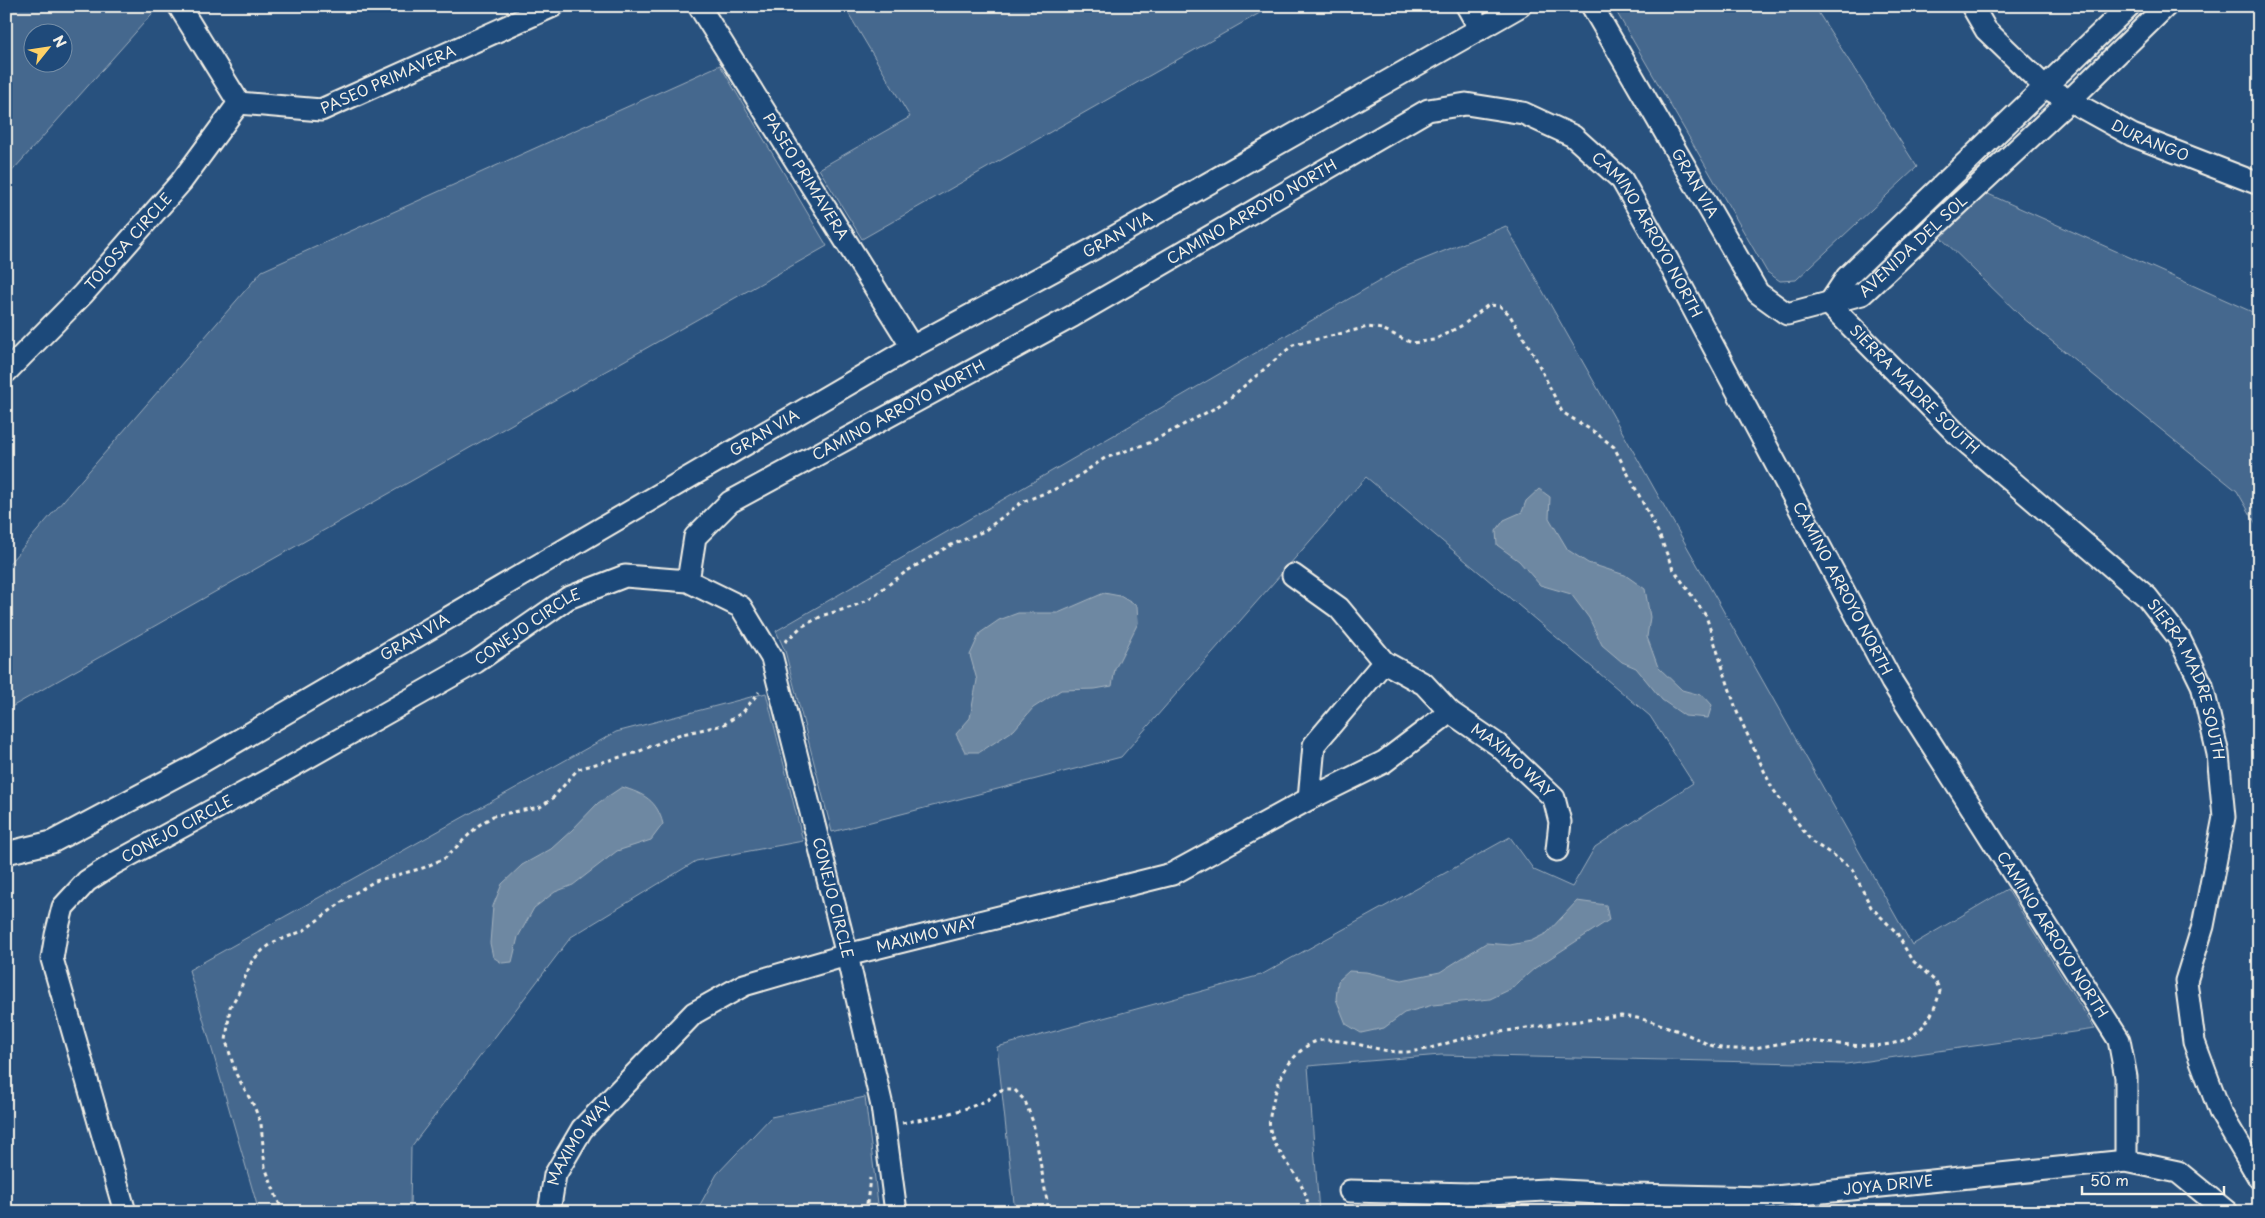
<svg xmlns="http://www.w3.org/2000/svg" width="2265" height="1218" font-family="'Playpen Sans',sans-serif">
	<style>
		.green { fill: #45688e; stroke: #9cacbb; fill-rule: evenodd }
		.water { fill: #6e88a2; stroke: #a4b2be }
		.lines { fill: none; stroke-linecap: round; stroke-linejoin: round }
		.street-casing { stroke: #f4f1e8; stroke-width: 25 }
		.path { stroke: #f4f1e8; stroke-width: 3; stroke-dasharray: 4 4; stroke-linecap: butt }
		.street { stroke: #1f4a7a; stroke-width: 21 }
		.labels { text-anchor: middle; stroke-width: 5; stroke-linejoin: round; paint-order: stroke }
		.street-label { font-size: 15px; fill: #f4f1e8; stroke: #1f4a7a }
	</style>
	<rect width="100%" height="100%" fill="#28517e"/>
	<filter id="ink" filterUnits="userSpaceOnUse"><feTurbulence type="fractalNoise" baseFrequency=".02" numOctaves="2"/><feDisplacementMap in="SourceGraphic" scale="10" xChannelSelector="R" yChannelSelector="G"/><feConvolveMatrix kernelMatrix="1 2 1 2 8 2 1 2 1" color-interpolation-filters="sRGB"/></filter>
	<g filter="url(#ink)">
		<g class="green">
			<path d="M6 6H159L6 178ZM62 32V62H32V32Z"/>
			<path d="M844 6H1272L862 239 819 169 910 117Z"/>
			<path d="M1613 6H1814L1917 167 1796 280 1780 281 1767 272Z"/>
			<path d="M720 65 827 246 6 710V567L262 271Z"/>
			<path d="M1977 189 2259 315V529L2237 491 2023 318 1935 232Z"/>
			<path d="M1506 226 1912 945 2007 889 2095 1029 1846 1064 1441 1055 1308 1066 1319 1212H1015L997 1047 1261 975 1510 837 1534 870 1572 887 1595 847 1693 783 1650 716 1366 477 1121 757 832 832 785 651 776 631 1402 268Z"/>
			<path d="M766 693 803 841 696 861 571 937 411 1147 410 1212H259L189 970 616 732Z"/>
			<path d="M865 1097 879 1212H696L717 1174 771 1117Z"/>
		</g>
		<g class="water">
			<path d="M1539 489 1550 497 1549 518 1568 550 1588 563 1625 575 1645 589 1650 617 1647 637 1658 667 1682 690 1704 696 1712 705 1708 718 1685 716 1662 700 1636 668 1622 662 1602 645 1589 618 1571 594 1540 585 1519 561 1497 545 1496 531 1504 520 1522 512 1526 501Z"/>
			<path d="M1104 593 1120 596 1137 606 1138 623 1115 669 1112 686 1095 689 1061 690 1033 708 1014 730 980 752H965L956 734 970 718 977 680 970 655 980 633 999 620 1018 613H1058Z"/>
			<path d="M622 787C644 794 657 800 663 824L651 840 617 851 573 885 555 892 534 908 518 937 512 962 502 963 493 957 490 943 493 906 502 884 522 865 551 849 572 830 598 803Z"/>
			<path d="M1577 901 1606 905 1609 920 1535 968 1511 989 1490 999 1433 1005 1404 1013 1384 1028 1361 1033 1346 1024 1336 999 1338 981 1349 971 1366 972 1402 980 1440 972 1486 943 1510 945 1531 941 1547 933Z"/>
		</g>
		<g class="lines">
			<g class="street-casing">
				<g id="street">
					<path id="s1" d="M179 6 239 103 321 110 553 6"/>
					<path id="s2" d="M699 6 912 347"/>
					<path d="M1467 6 1480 29"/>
					<path id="s3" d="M1592 6 1758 293 1787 314 1862 294 2069 101 2166 6"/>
					<path id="s4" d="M1972 6 1986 30 2045 87 2132 135 2259 184"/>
					<path id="s5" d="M1829 304 1959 436 2147 597 2179 638 2202 685 2218 754 2224 817 2203 926 2186 981 2194 1042 2220 1112 2259 1178"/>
					<path d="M1829 304 1847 277 2129 6"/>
					<path id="s6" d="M6 372 83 294 181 182 239 103"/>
					<path id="s7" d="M1293 575 1339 608 1384 662 1424 684 1450 712 1498 745 1554 798 1560 822 1557 850"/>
					<path id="s8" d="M688 581 695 537 730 502 1073 316 1428 110 1466 104 1523 113 1573 136 1622 180 1668 261 1892 682 2119 1040 2126 1077V1161L2178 1172 2227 1212"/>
					<path d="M1309 799 1314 745 1384 662"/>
					<path id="s9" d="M6 853 52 842 193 767 912 347 1093 249 1520 6"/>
					<path id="s10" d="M1350 1191 1470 1194 1545 1190 1634 1195 1765 1198 2126 1161"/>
					<path d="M1470 1194 1472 1212"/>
					<path id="s11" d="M125 1212 52 959 56 935 63 907 87 881 115 863 268 780 476 662 568 598 625 576 688 581 741 607 772 658 847 955 882 1106 896 1212"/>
					<path id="s12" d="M549 1212 555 1175 582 1129 694 1013 744 985 847 955 1172 874 1309 799 1384 762 1450 712"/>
				</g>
			</g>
			<g class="path">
				<path d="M785 642 801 627 824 615 852 607 869 599 907 571 949 546 984 531 1022 502 1053 490 1071 481 1105 458 1149 443 1215 408 1231 397 1293 345 1368 327 1382 329 1412 343 1434 340 1463 325 1488 305 1500 306 1509 314 1534 355 1562 412 1596 433 1614 447 1659 534 1672 567 1706 616 1737 712 1772 788 1812 842 1838 858 1852 869 1871 907 1897 933 1911 959 1936 982 1940 991C1924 1053 1881 1048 1828 1043 1818 1042 1807 1040 1797 1041 1771 1044 1748 1052 1722 1048 1712 1047 1702 1041 1693 1037 1669 1027 1647 1018 1621 1016 1570 1022 1521 1028 1471 1037 1444 1042 1427 1053 1397 1052 1377 1051 1329 1033 1312 1043 1285 1058 1275 1087 1270 1116 1264 1152 1310 1174 1308 1212"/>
				<path d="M902 1123C929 1118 957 1113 983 1102 998 1096 993 1088 1014 1089L1025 1101 1033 1122 1049 1212"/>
				<path d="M284 1212 278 1201 265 1167 261 1124 254 1106 236 1074 226 1041 230 1007 238 994 252 961 263 950 274 942 303 931 350 896 375 881 423 868 445 858 479 825 493 816 540 807 552 799 578 769 635 753 678 735 723 725 743 712 759 692"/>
				<path d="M866 1212 870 1178"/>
			</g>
			<use href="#street" class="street"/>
		</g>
	</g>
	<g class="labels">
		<g class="street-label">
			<text dy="5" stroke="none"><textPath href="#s1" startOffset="270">PASEO PRIMAVERA</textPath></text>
			<text dy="5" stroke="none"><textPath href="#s4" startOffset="228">DURANGO</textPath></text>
			<text dy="5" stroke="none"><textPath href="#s2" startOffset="201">PASEO PRIMAVERA</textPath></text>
			<text dy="5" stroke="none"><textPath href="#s3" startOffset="205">GRAN VIA</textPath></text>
			<text dy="5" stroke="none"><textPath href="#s8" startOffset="691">CAMINO ARROYO NORTH</textPath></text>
			<text dy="5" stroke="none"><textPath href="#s9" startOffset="1274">GRAN VIA</textPath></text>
			<text dy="5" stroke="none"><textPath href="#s8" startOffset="1171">CAMINO ARROYO NORTH</textPath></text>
			<text dy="5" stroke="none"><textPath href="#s6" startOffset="179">TOLOSA CIRCLE</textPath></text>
			<text dy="5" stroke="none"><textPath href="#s3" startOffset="515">AVENIDA DEL SOL</textPath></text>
			<text dy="5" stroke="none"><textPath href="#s5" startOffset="121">SIERRA MADRE SOUTH</textPath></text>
			<text dy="5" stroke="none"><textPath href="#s8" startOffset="286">CAMINO ARROYO NORTH</textPath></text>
			<text dy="5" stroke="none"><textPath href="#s9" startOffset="869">GRAN VIA</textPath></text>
			<text dy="5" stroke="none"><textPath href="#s8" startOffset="1576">CAMINO ARROYO NORTH</textPath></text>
			<text dy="5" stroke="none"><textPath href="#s11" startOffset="861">CONEJO CIRCLE</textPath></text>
			<text dy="5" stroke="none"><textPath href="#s9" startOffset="464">GRAN VIA</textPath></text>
			<text dy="5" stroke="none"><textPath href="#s5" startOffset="526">SIERRA MADRE SOUTH</textPath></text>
			<text dy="5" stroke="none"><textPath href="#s7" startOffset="290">MAXIMO WAY</textPath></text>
			<text dy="5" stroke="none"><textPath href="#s11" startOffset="456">CONEJO CIRCLE</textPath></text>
			<text dy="5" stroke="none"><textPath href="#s11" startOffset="1401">CONEJO CIRCLE</textPath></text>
			<text dy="5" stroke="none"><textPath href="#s12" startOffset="499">MAXIMO WAY</textPath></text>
			<text dy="5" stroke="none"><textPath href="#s8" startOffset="1981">CAMINO ARROYO NORTH</textPath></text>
			<text dy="5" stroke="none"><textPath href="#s12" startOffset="79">MAXIMO WAY</textPath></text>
			<text dy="5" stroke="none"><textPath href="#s10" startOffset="539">JOYA DRIVE</textPath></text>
		</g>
	</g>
	<rect width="2265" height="1218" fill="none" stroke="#1f4a7a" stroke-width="25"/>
	<rect x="12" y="12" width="2240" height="1193" fill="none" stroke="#f4f1e8" stroke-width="2" filter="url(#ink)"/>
	<g transform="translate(48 48) rotate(60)"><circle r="24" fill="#1f4a7a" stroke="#748da6"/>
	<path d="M0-4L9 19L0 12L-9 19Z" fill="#ffd166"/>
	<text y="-8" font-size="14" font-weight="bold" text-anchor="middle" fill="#f4f1e8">N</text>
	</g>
	<path d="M2082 1186v8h142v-8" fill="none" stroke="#f4f1e8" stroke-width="2.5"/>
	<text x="2090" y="1186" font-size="15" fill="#f4f1e8" stroke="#1f4a7a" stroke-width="4" paint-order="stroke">50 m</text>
</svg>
